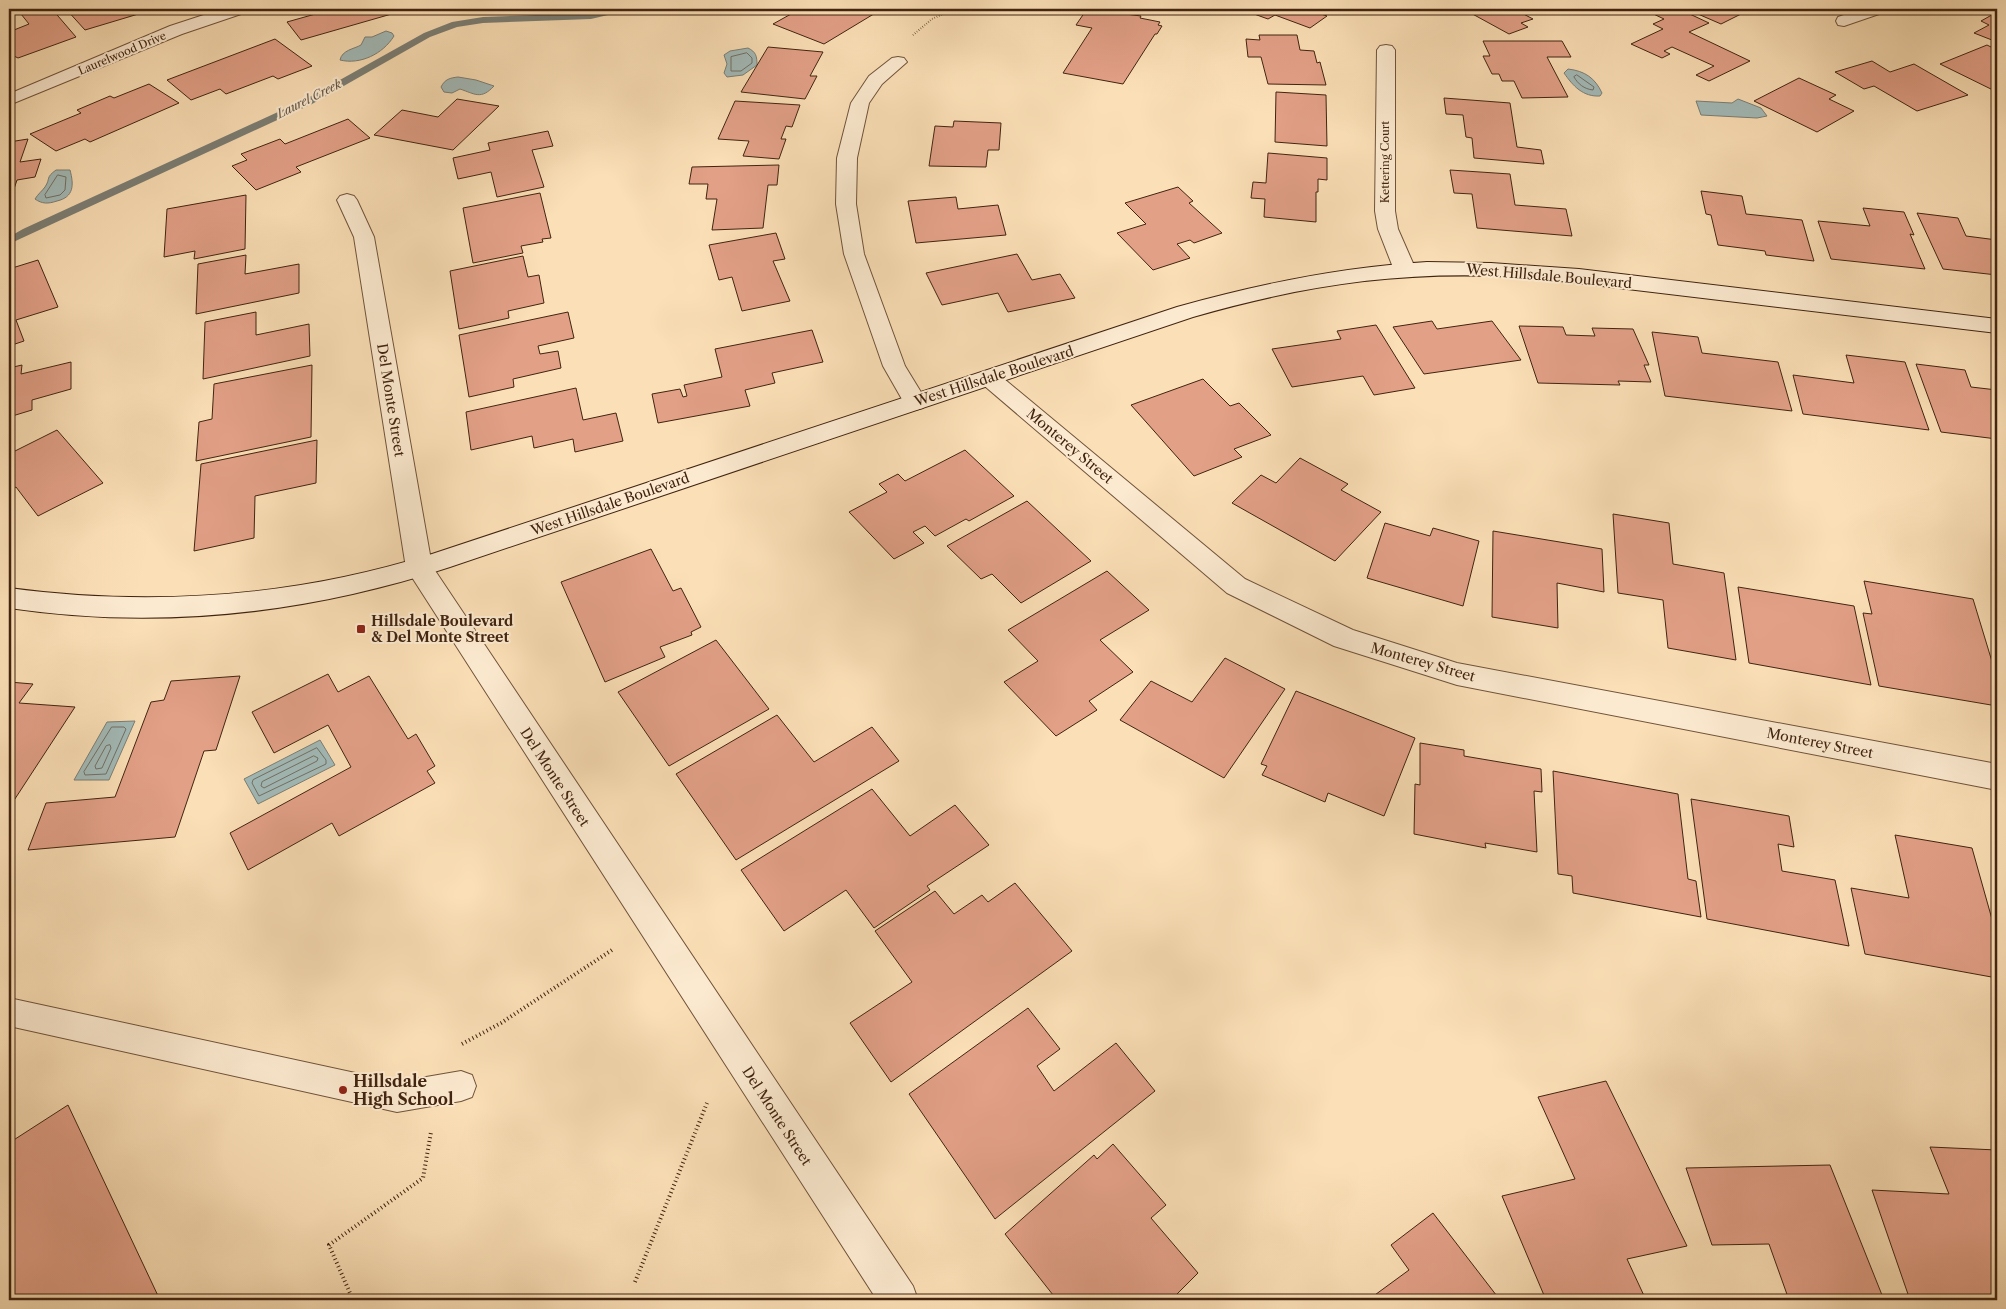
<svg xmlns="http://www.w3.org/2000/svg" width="2006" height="1309" font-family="'Libre Caslon Text',serif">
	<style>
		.water { fill: #a2bab8; stroke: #7b7e75 }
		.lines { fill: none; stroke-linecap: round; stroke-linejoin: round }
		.shore { stroke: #726f64; stroke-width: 1 }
		.stream { fill: #7b7e75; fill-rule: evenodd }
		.building { fill: #e2a087; stroke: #412410 }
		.lane-casing { stroke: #70533a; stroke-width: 2 }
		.street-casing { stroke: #70533a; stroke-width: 2 }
		.secondary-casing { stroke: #412410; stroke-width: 2 }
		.path-far1 { stroke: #412410; stroke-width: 2; stroke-dasharray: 0.5 2; stroke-linecap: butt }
		.path { stroke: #412410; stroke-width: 4; stroke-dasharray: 1 3; stroke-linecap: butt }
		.lane { fill: #fcead0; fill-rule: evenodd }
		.street { fill: #fcead0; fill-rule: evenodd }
		.secondary { fill: #fcead0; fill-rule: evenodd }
		.poi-dot { fill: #8f2418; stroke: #fcead0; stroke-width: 2 }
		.labels { text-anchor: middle; stroke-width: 4; stroke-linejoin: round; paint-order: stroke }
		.far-street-label { font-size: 11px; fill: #412410; stroke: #fcead0 }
		.far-water-label { font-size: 12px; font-style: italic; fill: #5e5142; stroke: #fcead0 }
		.street-label { font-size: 14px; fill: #412410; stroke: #fcead0 }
		.poi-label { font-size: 14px; font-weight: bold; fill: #412410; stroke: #fcead0; text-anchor: start }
		.near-poi-label { font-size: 16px; font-weight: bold; fill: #412410; stroke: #fcead0; text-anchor: start }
	</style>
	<rect width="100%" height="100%" fill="#fbdfb6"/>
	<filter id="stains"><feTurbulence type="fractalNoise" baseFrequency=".004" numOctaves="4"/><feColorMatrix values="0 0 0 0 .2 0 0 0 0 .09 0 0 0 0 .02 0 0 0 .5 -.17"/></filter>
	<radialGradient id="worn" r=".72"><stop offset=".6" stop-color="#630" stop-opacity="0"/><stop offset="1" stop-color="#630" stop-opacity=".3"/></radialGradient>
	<g class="water">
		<path d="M386 31 392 33 394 36C383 54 360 65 340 60 342 50 354 49 361 45L365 37H372Z"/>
		<path d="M748 48C756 52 757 56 757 65L743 75 727 77 724 73 727 64 724 55 730 51Z"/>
		<path d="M1568 69C1585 71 1595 78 1602 93L1600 96C1583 97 1573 86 1564 73Z"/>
		<path d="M458 77 476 80 494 86C481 100 475 94 460 89L452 93 444 92 441 87C445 79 450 78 458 77Z"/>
		<path d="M1738 99 1761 108 1767 116 1757 118 1701 115 1696 101 1732 103Z"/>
		<path d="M56 170H70C74 185 74 197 57 201 48 204 42 204 35 199 38 194 42 191 45 187 51 178 45 178 56 170Z"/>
		<path d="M135 721 109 780H74L107 722Z"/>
		<path d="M320 740 335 765 258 804 244 779Z"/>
	</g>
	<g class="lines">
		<g class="shore">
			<path d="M747 53 752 58V63L741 71H731V57Z"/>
			<path d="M1577 75 1594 87 1593 90C1584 89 1578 84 1574 77Z"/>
			<path d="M58 175 66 177 65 190 60 195 46 198 45 195Z"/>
			<path d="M112 727H124L126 729 106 774 85 775 84 772Z"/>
			<path d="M110 745 111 748 102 768 96 769 95 766 106 746Z"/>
			<path d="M317 748 326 760V764L259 796 252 783 253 780Z"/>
			<path d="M314 756 318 758 317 761 264 788 261 786 262 782Z"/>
		</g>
		<path class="stream" d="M611 9H627L625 11 591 19 483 23 457 27 430 37 312 104 9 244V237L23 229 304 100 424 33 452 22 483 17 591 13Z"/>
	</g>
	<g class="building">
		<path d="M37 9H52L76 37 18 58 14 56 9 58V32L29 24 21 14Z"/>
		<path d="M66 9H155L85 30Z"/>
		<path d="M333 9H396L392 10 395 13 301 40 287 22Z"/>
		<path d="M800 9H882L824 44 773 24Z"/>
		<path d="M1087 9 1141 16 1140 18 1160 22 1158 25 1162 26 1157 34H1155L1123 84 1063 73 1092 28 1076 25Z"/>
		<path d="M1245 9H1334L1322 10 1318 13 1327 16 1310 28 1275 15 1268 19 1243 10Z"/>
		<path d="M1384 9H1411L1406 14Z"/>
		<path d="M1451 9H1514L1533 19 1521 23 1528 27 1509 34 1467 11 1460 14Z"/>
		<path d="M1643 9H1679L1709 23 1689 32 1750 61 1709 81 1696 75 1714 66 1672 47 1664 51 1670 54 1662 58 1631 44 1663 29 1653 24 1664 19Z"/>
		<path d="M1695 9H1746L1749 10 1721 24 1691 11Z"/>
		<path d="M1997 12V42L1974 33 1989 25 1981 21Z"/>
		<path d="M1259 35H1297L1300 50 1314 51 1317 63 1320 62 1326 85 1268 84 1261 57H1248L1246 39 1260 40Z"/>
		<path d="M275 39 312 66 278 79 273 76 226 94 220 89 191 100 167 80Z"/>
		<path d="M1483 41H1562L1571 57H1547L1568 97 1522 98 1514 81H1502L1499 74H1492L1483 56H1490Z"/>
		<path d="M1987 45 1997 50V92L1940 64Z"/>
		<path d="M768 47 823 52 810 76H817L805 99 741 92Z"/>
		<path d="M1872 61 1890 72 1914 64 1968 95 1917 111 1874 86 1864 89 1835 72Z"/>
		<path d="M1799 78 1836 95 1829 99 1854 111 1817 132 1754 101Z"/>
		<path d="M149 84 179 103 90 142 85 139 56 151 30 134 81 113 77 110 110 96 114 98Z"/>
		<path d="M1276 92 1326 95 1327 146 1275 142Z"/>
		<path d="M1444 98 1510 103 1517 147 1541 150 1544 164 1474 158 1472 138 1466 137 1463 115 1446 114Z"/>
		<path d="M457 99 499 106 453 150 374 135 402 110 438 117Z"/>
		<path d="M735 101 800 105 792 127 786 126 781 139H786L779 159 743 156 749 141 718 139Z"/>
		<path d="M348 119 370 138 296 167 301 172 256 190 232 166 247 160 241 154 280 139 285 144Z"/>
		<path d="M954 121 1001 123 999 150H988L986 167 929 166 935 126 953 127Z"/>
		<path d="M548 131 553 146 532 150 544 187 497 197 491 172 458 179 453 158 490 150 488 143Z"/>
		<path d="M28 139 20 162 41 159 35 177 17 180 9 204V142Z"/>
		<path d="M1268 153 1327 158V180L1318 179V192H1316V222L1264 217 1265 199 1251 198 1253 182 1266 183Z"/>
		<path d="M779 165 777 185H768L763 228 712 230 717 199H706L708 184H689L692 167Z"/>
		<path d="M1450 170 1510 174 1515 205 1566 209 1572 236 1477 228 1472 194 1454 193Z"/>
		<path d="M1178 187 1193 201 1189 203 1222 233 1194 243 1190 240 1177 244 1190 258 1153 270 1117 233 1146 224 1125 203Z"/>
		<path d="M1701 191 1742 196 1746 214 1802 220 1814 261 1766 255 1765 251 1718 245 1711 215 1706 214Z"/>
		<path d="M540 193 551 238 542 239 543 242 521 246 523 253 473 263 463 208Z"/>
		<path d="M246 195 245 249 194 259 195 251 164 257 167 209Z"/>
		<path d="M956 197 958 209 998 205 1006 235 916 243 908 201Z"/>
		<path d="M1863 208 1904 212 1914 235 1910 234 1925 269 1831 259 1818 221 1870 226Z"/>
		<path d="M1917 213 1958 218 1966 236 1997 240V275L1943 269Z"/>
		<path d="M776 233 785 259 773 261 790 301 742 311 732 277 719 280 709 245Z"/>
		<path d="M1017 254 1032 280 1060 274 1075 298 1008 312 998 293 942 305 926 273Z"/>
		<path d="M246 255 245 274 299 264V293L196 314 198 264Z"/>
		<path d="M523 256 528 277 539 275 544 303 508 311 509 318 459 329 450 271Z"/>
		<path d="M38 260 58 307 16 320 24 341 9 346V269Z"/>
		<path d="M256 312V335L309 324 310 356 203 379 205 322Z"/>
		<path d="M568 312 574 338 538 346 540 354 558 351 561 368 513 379 514 387 469 397 459 335Z"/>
		<path d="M1432 321 1437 329 1492 321 1521 360 1424 374 1393 327Z"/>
		<path d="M1376 325 1415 388 1374 395 1363 376 1292 387 1272 349 1341 339 1337 331Z"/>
		<path d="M1519 326 1563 327 1566 335 1595 336 1592 328 1633 329 1649 365H1644L1651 382 1618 381 1620 385 1538 383Z"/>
		<path d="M812 330 823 362 772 373 775 383 745 390 750 406 658 423 652 394 680 389 683 397 687 396 684 385 722 377 715 349Z"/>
		<path d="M1652 332 1698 337 1702 353 1778 362 1792 411 1665 396Z"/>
		<path d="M1846 355 1905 362 1929 430 1803 414 1793 375 1854 383Z"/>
		<path d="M71 362V389L32 400V410L9 417V368L22 365 21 374Z"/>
		<path d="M1916 364 1965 370 1971 387 1997 390V439L1941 432Z"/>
		<path d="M312 365 311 437 196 461 199 422 212 419 214 384Z"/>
		<path d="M1203 379 1230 406 1239 403 1271 435 1234 449 1242 457 1194 476 1131 405Z"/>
		<path d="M576 388 583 420 616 413 623 441 575 452 573 439 534 448 532 436 471 450 466 412Z"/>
		<path d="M57 430 103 483 38 516 16 487 9 491V454Z"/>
		<path d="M317 440 316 483 255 496 254 538 194 551 201 464Z"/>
		<path d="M965 450 1014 496 969 521 966 519 935 536 925 526 913 532 924 543 894 559 849 512 887 492 879 484 898 474 905 481Z"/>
		<path d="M1300 458 1348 484 1341 490 1381 512 1335 561 1232 503 1261 475 1276 483Z"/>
		<path d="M1027 501 1091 561 1021 603 992 574 981 579 947 546Z"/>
		<path d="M1613 514 1669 523 1673 564 1724 573 1736 660 1668 648 1663 600 1618 593Z"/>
		<path d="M1385 523 1430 536 1433 528 1479 541 1463 606 1367 578Z"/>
		<path d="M1493 531 1602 549 1604 592 1557 583 1558 628 1492 617Z"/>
		<path d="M651 549 673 591 681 588 701 627 691 632 692 635 660 647 665 657 605 682 561 582Z"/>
		<path d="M1107 571 1149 610 1100 640 1133 672 1089 701 1097 710 1056 736 1004 682 1038 661 1008 630Z"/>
		<path d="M1864 581 1973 599 1997 678V706L1879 686 1863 613 1872 614Z"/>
		<path d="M1738 587 1854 606 1871 685 1749 663Z"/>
		<path d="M716 640 769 709 669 766 618 692Z"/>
		<path d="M1225 658 1285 689 1224 778 1120 720 1151 681 1192 702Z"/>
		<path d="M328 674 338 692 369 676 408 739 416 734 435 766 427 771 435 783 339 836 332 823 248 870 230 833 351 767 328 725 274 753 252 712Z"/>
		<path d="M240 676 216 750 204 751 175 837 28 850 46 803 115 797 151 702 164 700 171 681Z"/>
		<path d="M9 682 33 684 19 703 75 707 9 808Z"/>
		<path d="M1296 691 1415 738 1384 816 1328 793 1325 802 1262 775 1267 766 1261 764Z"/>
		<path d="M777 715 814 762 872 727 899 761 736 860 676 774Z"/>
		<path d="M1420 743 1464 750V756L1541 769 1542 792 1534 791 1537 852 1485 843 1486 848 1414 834 1415 784 1420 785Z"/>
		<path d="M1553 771 1678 794 1688 879 1696 881 1701 917 1573 893 1572 876 1558 874Z"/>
		<path d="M872 789 910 836 955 805 989 845 927 886 930 890 874 928 846 890 784 931 741 870Z"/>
		<path d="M1691 799 1789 816 1794 847 1778 844 1782 871 1835 880 1849 946 1707 919Z"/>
		<path d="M1895 835 1972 848 1997 937V978L1865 954 1851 888 1909 898Z"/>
		<path d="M1015 883 1072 951 891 1082 850 1023 912 982 875 931 935 891 954 914 982 895 988 902Z"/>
		<path d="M1028 1008 1060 1049 1037 1066 1054 1091 1116 1043 1155 1091 995 1219 909 1094Z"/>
		<path d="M1606 1081 1687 1246 1627 1259 1646 1300H1546L1502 1196 1575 1179 1538 1097Z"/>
		<path d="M68 1105 160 1300H9V1143Z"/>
		<path d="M1113 1144 1166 1205 1151 1218 1198 1273 1171 1300H1057L1005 1234 1094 1155 1097 1159Z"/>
		<path d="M1930 1147 1997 1150V1300H1910L1872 1190 1949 1194Z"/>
		<path d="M1830 1165 1884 1300H1789L1769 1244 1712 1245 1686 1168Z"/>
		<path d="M1433 1213 1500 1300H1368L1409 1270 1391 1245Z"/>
	</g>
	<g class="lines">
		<g class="lane-casing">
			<path id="lane" d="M9 998 397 1082 461 1071 472 1075 476 1086 472 1097 461 1101 397 1112 9 1026Z"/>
		</g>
		<g class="street-casing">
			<g id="street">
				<path d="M222 9H246L244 13 182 34 9 105V94L170 26Z"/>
				<path d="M1861 9H1884L1882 13 1844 26 1838 25 1836 21 1838 17Z"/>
				<path d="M1386 45 1392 46 1395 50V211L1398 229 1416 270 1412 275 1405 276 1398 275 1394 270 1378 229 1375 211 1377 50 1380 46Z"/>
				<path d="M898 57 904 58 907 62 882 84 869 103 857 158 856 204 864 254 905 366 927 402 923 408 915 410 907 408 883 366 844 254 836 204 837 158 851 103 869 76 892 58Z"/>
				<path d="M347 194 354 196 357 200 374 237 432 566 913 1286 918 1300H877L406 568 354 237 337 200 340 196Z"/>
				<path d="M989 370 997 373 1245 579 1353 630 1457 663 1997 764V790L1457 685 1334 646 1227 593 981 383 978 378 981 373Z"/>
			</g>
		</g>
		<g class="secondary-casing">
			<path id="secondary" d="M1427 262 1491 263 1579 269 1997 319V333L1535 278C1412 269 1311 283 1193 317L450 567C307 614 158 630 9 608V588C151 607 295 597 432 554L1177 307C1259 284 1341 267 1427 262Z"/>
		</g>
		<path class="path-far1" d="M913 35 932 19 955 9"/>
		<g class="path">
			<path d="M462 1044 501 1023 612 950"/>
			<path d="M635 1282 707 1103"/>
			<path d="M353 1300 329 1245 423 1178 431 1132"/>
		</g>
		<use href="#lane" class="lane"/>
		<use href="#street" class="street"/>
		<use href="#secondary" class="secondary"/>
	</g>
	<g class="poi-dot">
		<rect x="356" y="624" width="10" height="10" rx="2.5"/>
		<circle cx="343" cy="1090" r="5"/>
	</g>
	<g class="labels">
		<g class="far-street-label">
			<text transform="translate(122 53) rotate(-23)" y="4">Laurelwood Drive</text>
			<text transform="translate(1385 162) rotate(-90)" y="4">Kettering Court</text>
		</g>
		<g class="far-water-label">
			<text transform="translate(309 99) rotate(-27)" y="4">Laurel Creek</text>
		</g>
		<g class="street-label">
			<text transform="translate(1549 276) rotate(5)" y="5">West Hillsdale Boulevard</text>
			<text transform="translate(994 376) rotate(-18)" y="5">West Hillsdale Boulevard</text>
			<text transform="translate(391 400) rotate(81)" y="5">Del Monte Street</text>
			<text transform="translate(1070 446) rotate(40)" y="5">Monterey Street</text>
			<text transform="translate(610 504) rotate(-19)" y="5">West Hillsdale Boulevard</text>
			<text transform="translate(1423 662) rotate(16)" y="5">Monterey Street</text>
			<text transform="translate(1820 743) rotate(11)" y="5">Monterey Street</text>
			<text transform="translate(555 777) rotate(57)" y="5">Del Monte Street</text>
			<text transform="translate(777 1116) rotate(57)" y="5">Del Monte Street</text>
		</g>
		<g class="poi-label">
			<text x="371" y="626">Hillsdale Boulevard<tspan x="371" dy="16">&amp; Del Monte Street</tspan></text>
		</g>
		<g class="near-poi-label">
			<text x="353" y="1087">Hillsdale<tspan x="353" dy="18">High School</tspan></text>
		</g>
	</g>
	<rect width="2006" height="1309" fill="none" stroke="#fbdfb6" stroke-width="30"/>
	<rect x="10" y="10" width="1986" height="1289" fill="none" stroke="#412410" stroke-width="2.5"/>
	<rect x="15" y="15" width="1976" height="1279" fill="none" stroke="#412410"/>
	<rect width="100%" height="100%" filter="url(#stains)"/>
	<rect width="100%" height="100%" fill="url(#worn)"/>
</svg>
